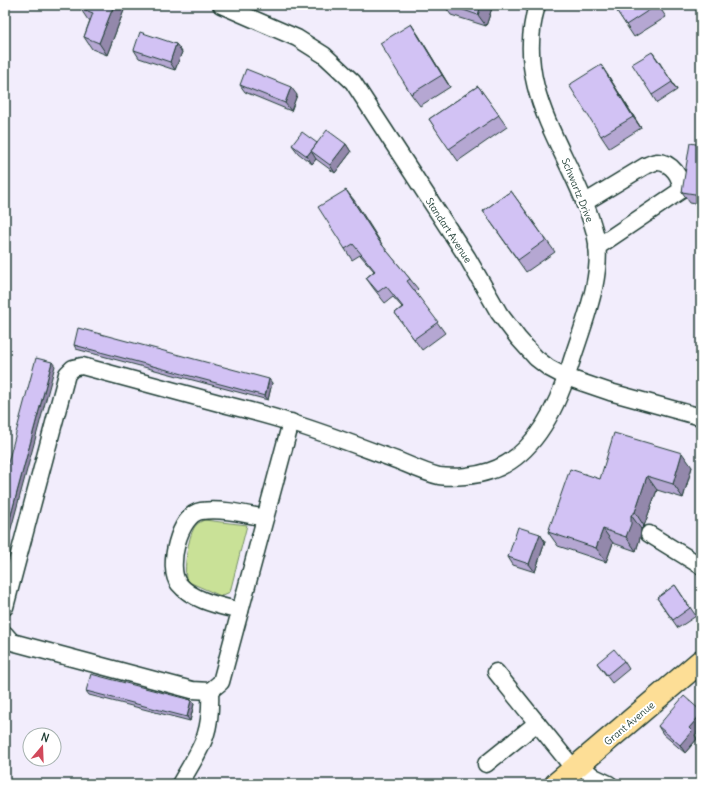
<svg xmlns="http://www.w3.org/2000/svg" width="706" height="789" font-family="Delius,sans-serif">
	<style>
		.green { fill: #c9e197; stroke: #748f66 }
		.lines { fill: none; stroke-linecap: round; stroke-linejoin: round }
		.minor-casing { stroke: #1f3d34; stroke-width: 19 }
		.highway-casing { stroke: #1f3d34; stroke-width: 25 }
		.minor { stroke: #fff; stroke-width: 16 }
		.highway { stroke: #fdde96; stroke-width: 22 }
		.wall { fill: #b5a7d2; stroke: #1f3d34 }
		.shaded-wall { fill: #9388ab; stroke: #1f3d34 }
		.building { fill: #d2c2f4; stroke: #1f3d34 }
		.labels { text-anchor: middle; stroke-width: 4; stroke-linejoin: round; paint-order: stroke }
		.street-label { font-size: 10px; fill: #1f3d34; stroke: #fff }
	</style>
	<rect width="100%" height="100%" fill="#f2edfc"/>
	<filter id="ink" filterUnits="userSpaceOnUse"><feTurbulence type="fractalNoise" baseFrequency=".025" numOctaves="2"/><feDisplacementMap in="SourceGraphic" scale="8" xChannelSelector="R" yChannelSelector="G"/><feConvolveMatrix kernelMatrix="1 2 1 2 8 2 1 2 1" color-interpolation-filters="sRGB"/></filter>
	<g filter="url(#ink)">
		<path class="green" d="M204 520 247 525 230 592 221 596 191 583 186 578C184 565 188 539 194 528 196 524 200 522 204 520Z"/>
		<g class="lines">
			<g class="minor-casing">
				<g id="minor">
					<path d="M221 5 297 38 324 55 353 82 467 257 499 313 518 338 536 358 549 368 566 377 610 392 701 417"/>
					<path d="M584 203 645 166C649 165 653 162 657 162 671 162 683 177 680 191L597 247"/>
					<path d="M649 534 701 566"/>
					<path d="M5 607 67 374 73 368 82 366C128 378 173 391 219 403 243 409 268 415 292 423 328 434 363 448 399 461 411 466 426 473 439 476 455 478 475 476 490 471 534 457 557 407 570 366 582 327 606 273 595 233 573 152 511 94 537 5"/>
					<path d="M240 611C221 606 193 601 179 584 166 569 179 514 201 511 221 508 245 514 265 518"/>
					<path d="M5 634 12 642 192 690 210 691 221 682 291 422"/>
					<path d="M496 672 574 769"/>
					<path d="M486 764 537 723"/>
					<path d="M579 765 594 777 609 784"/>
					<path d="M180 784C201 747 212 736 210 691"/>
				</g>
			</g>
			<g class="highway-casing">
				<path id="highway" d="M556 784 701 661"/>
			</g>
			<use href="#minor" class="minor"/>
			<use href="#highway" class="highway"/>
		</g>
		<g class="wall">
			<path d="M126 5 107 55 92 49 84 37 90 20H88L80 8Z"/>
			<path d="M327 5H335L334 8Z"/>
			<path d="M444 5H493L486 26 451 15Z"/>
			<path d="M613 5H658L666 17 634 37Z"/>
			<path d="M411 24 419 36 450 87 420 106 411 94Z"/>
			<path d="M176 44 182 52 175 70 139 58 134 50Z"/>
			<path d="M652 52 677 90 657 103 652 95Z"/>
			<path d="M609 77 641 128 609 148 601 136Z"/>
			<path d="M240 85 297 95 291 111 245 92Z"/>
			<path d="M478 86 507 127 458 161 429 119Z"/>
			<path d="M317 143 346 144 351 152 335 173 316 159 312 164 298 153 292 145Z"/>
			<path d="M701 145V205L690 203 682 192Z"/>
			<path d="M346 190 382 245 410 279 418 289 415 292 445 333 422 350 395 313 402 307 393 297 385 303 374 289 366 278 374 271 360 255 352 260 345 249Z"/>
			<path d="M511 191 555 252 526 272 483 211Z"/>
			<path d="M74 345 272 383 268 400 76 349Z"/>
			<path d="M692 467 683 498 657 490 644 526 641 529 640 538 636 551 613 543 606 562 558 546 548 532 600 479Z"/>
			<path d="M540 534 545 542 535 572 513 565 508 557Z"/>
			<path d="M675 585 696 616 678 628 657 598Z"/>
			<path d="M624 661 629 669 612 683 597 663Z"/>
			<path d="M86 691 191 700 194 704 190 721 89 695Z"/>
			<path d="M658 726 695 735 697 739 685 753 663 734Z"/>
		</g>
		<g class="shaded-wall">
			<path d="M114 5H126L107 55 99 43Z"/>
			<path d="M481 5H493L486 26 478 15Z"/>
			<path d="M411 24 419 36 450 87 442 75Z"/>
			<path d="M176 44 182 52 175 70 170 62Z"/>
			<path d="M652 52 658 60 677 90 672 82Z"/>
			<path d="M601 65 609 77 641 128 633 117Z"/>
			<path d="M291 87 297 95 291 111 285 103Z"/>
			<path d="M317 143 311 151 316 159 312 164 307 156Z"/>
			<path d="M346 144 351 152 335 173 330 165Z"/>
			<path d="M346 190 354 200 387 252 379 241Z"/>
			<path d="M52 362 55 366 5 551V537Z"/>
			<path d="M269 379 272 383 268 400 265 396Z"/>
			<path d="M682 453 692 467 683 498 673 484Z"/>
			<path d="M647 476 657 490 644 526 635 512Z"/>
			<path d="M631 515 641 529 640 538 636 551 626 537Z"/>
			<path d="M603 529 613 543 606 562 596 548Z"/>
			<path d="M540 534 545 542 535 572 529 564Z"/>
			<path d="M191 700 194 704 190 721 187 717Z"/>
			<path d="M701 714V728L695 735 697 739 685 753 680 745 689 728Z"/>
		</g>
		<g class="building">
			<path d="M81 5H114L99 43 84 37 93 13 80 8Z"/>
			<path d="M449 5H481L478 15Z"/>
			<path d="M613 5H657L626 25Z"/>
			<path d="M411 24 442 75 411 94 380 43Z"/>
			<path d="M140 32 176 44 170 62 134 50Z"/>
			<path d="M652 52 672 82 652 95 632 64Z"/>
			<path d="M601 65 633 117 601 136 569 85Z"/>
			<path d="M246 69 291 87 285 103 240 85Z"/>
			<path d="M478 86 499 115 449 149 429 119Z"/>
			<path d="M327 130 346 144 330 165 311 151Z"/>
			<path d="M302 132 317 143 307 156 292 145Z"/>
			<path d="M690 143 701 145V195L682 192Z"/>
			<path d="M346 190 379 241 410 279 407 281 438 322 414 339 395 313 403 307 386 286 378 292 366 278 375 271 353 244 345 249 318 207Z"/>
			<path d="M511 191 546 240 518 260 483 211Z"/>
			<path d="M78 328 269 379 265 396 74 345Z"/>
			<path d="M36 358 52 362 5 537V474Z"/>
			<path d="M614 433 682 453 673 484 647 476 635 512 631 515V524L626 537 603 529 596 548 548 532 570 469 600 479Z"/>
			<path d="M518 527 540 534 529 564 508 557Z"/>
			<path d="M675 585 690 608 673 620 657 598Z"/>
			<path d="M614 649 624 661 607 675 597 663Z"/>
			<path d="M91 674 191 700 187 717 86 691Z"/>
			<path d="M684 696 701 711V714L689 728 692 731 680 745 658 726Z"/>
		</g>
	</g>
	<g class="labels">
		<g class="street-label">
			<text transform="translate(578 190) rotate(68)" y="4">Schwartz Drive</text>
			<text transform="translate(449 230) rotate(57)" y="4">Standart Avenue</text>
			<text transform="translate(629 723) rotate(-40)" y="4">Grant Avenue</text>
		</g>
	</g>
	<rect width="706" height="789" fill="none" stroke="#fff" stroke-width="20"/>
	<rect x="10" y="10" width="686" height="769" fill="none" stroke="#1f3d34" stroke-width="1.5" filter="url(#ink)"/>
	<g transform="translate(42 747) rotate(19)"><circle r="19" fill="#ffffff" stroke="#a5b1ae"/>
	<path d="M0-3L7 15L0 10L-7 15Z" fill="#d1495b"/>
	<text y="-6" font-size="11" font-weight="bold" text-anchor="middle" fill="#1f3d34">N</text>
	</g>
</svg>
